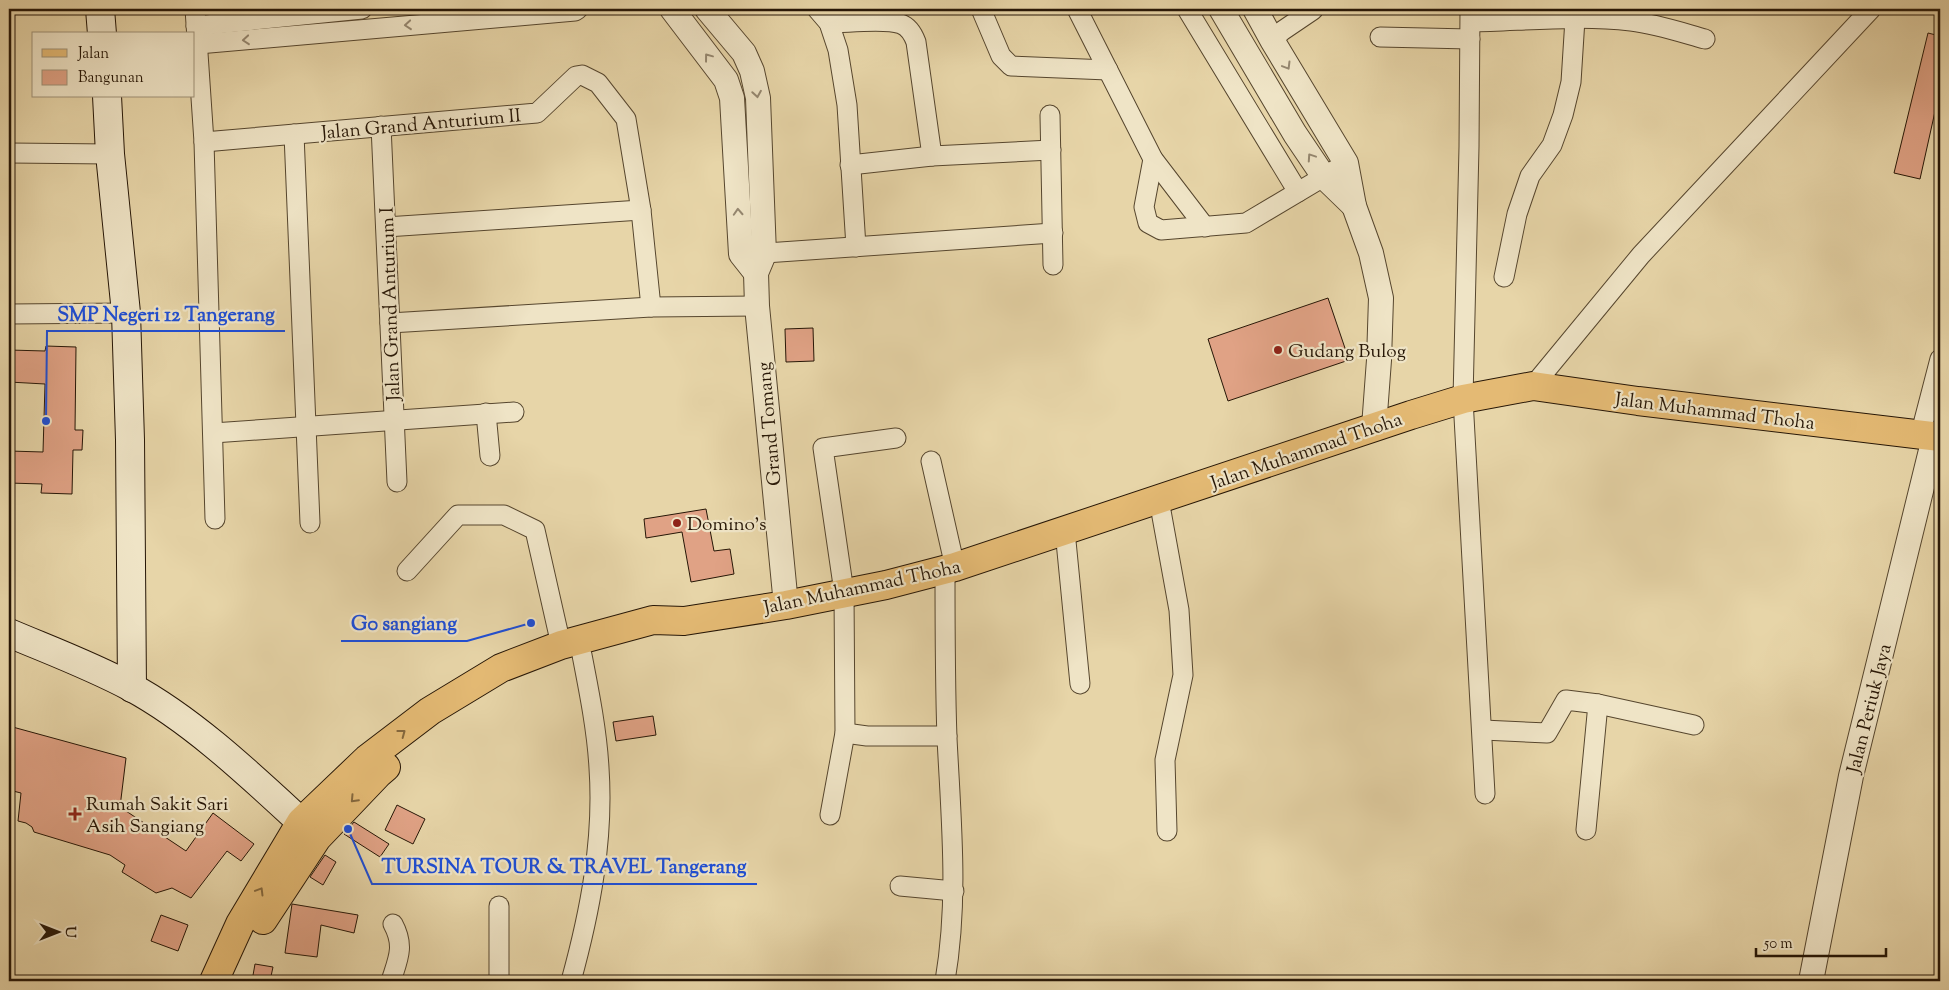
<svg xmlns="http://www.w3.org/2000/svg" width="1949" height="990" font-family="'Sorts Mill Goudy',serif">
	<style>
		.building { fill: #e0a285; stroke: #261606 }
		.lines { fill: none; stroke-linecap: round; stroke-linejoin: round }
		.minor-casing { stroke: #56462e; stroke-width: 21 }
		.tertiary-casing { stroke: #56462e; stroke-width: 26 }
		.secondary-casing { stroke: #261606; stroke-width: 30 }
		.primary-casing { stroke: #261606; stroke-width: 30 }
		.minor { stroke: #efe4c6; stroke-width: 19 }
		.tertiary { stroke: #efe4c6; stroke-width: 24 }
		.secondary { stroke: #efe4c6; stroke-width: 28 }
		.primary { stroke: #e4ba74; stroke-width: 28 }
		.oneway { stroke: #958770 }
		.oneway2 { stroke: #85683d }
		.poi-dot { fill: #8f2418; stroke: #efe4c6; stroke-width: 2 }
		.labels { text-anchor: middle; stroke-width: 4.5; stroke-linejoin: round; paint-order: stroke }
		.street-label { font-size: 19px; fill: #261606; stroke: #efe4c6 }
		.poi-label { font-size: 19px; fill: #261606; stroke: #efe4c6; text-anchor: start }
		.leader { fill: none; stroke: #1d4ed8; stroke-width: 2 }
		.callout-dot { fill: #1d4ed8; stroke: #efe4c6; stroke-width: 2 }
		.callout-label { font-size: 20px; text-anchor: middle; font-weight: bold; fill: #1d4ed8; stroke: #efe4c6; stroke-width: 4.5; stroke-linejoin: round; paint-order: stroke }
	</style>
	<rect width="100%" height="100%" fill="#e7d5a8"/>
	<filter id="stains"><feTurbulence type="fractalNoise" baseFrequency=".004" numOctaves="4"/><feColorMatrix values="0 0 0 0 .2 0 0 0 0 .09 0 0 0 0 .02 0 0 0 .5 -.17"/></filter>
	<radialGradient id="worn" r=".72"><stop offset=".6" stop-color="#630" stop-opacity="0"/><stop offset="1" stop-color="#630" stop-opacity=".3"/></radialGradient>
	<g class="building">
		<path d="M1928 33 1940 36V89L1920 179 1894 173Z"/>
		<path d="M1328 298 1349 360 1228 401 1208 339Z"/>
		<path d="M813 328 814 361 786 362 785 329Z"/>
		<path d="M46 346 76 347 75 430H83L82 450H73L72 494 41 493 42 484 9 483V451L43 452 45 384 9 382V350L45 351Z"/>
		<path d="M706 509 714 551 730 549 734 574 691 582 682 532 646 538 644 519Z"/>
		<path d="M653 716 656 735 616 741 613 722Z"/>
		<path d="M9 726 126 758 120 807 186 851 213 813 254 844 241 861 227 851 191 898 172 888 156 893 122 872 125 865 110 855 34 832 32 827 26 823 18 821 21 793 9 790Z"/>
		<path d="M397 805 425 819 413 844 385 830Z"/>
		<path d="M354 822 389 844 380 857 344 834Z"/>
		<path d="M325 855 336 862 323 885 310 877Z"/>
		<path d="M292 904 358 915 354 933 321 925 317 957 285 953Z"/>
		<path d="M161 915 188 925 178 951 151 941Z"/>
		<path d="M255 964 273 967 270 981H252Z"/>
	</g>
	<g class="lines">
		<g class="minor-casing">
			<g id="minor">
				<path d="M195 9 204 142 215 519"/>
				<path d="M817 9 829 23 838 50 847 105 856 247"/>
				<path d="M981 9 1001 56 1011 66 1108 70"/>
				<path d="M1077 9 1153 159 1205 227"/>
				<path d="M1187 9 1298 192"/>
				<path d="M1470 9 1469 147 1463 399 1485 794"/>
				<path d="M1471 22C1523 21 1578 15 1631 21 1656 24 1680 32 1705 39"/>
				<path d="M829 23C847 23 886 18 901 24 909 27 913 34 916 42L932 156"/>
				<path d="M196 26 362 9"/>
				<path d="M1380 37 1470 39"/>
				<path d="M1272 40 1282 31 1313 10"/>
				<path d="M198 44 575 11 578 9"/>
				<path d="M1050 115 1053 265"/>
				<path d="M381 126 397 482"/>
				<path d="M294 134 310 523"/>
				<path d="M204 142 537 113 576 76 582 75 598 83 626 119 641 210 651 307"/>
				<path d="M9 153 110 154"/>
				<path d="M1153 159 1144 207 1148 223 1161 230 1246 223 1335 170"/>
				<path d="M850 165 932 156 1051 150"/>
				<path d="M386 227 641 210"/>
				<path d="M752 254 1053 233"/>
				<path d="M1504 277 1517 214 1530 176 1552 145 1563 115 1571 82 1575 19"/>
				<path d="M9 314 126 313"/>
				<path d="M390 323 651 307 757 306"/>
				<path d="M1533 386 1641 255 1871 9"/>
				<path d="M486 413 490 456"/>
				<path d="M213 433 514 412"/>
				<path d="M1920 436 1940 359"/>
				<path d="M931 461 955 567"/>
				<path d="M1159 500 1179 610 1183 675 1165 760 1167 831"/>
				<path d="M1065 531 1080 684"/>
				<path d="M945 570C945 626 945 682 947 738 951 820 959 899 945 981"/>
				<path d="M407 571 458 515H504L535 530 561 645"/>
				<path d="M1483 730 1547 733 1566 700 1598 704 1694 725"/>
				<path d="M845 733 867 736H947"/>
				<path d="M830 815 845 733 844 592 823 448 896 438"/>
				<path d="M1586 830 1598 704"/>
				<path d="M900 886 954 891"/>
				<path d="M391 981C398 959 405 946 393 924"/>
				<path d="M499 981V906"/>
				<path d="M571 981C590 912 604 840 599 768 597 731 589 691 582 655"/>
			</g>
		</g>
		<g class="tertiary-casing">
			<g id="tertiary">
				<path d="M672 9 726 80 732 98 741 254 756 273"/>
				<path d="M707 9 744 53 752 71 758 98 764 254 756 273 757 306 786 605"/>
				<path d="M1221 9 1295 134 1324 177 1354 206"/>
				<path d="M1255 9 1272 40 1346 163 1354 206 1371 253 1381 298 1379 360 1374 427"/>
				<path d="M1811 981 1851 776 1934 438"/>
			</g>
		</g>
		<g class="secondary-casing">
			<g id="secondary">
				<path d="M100 9 102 34"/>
				<path d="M107 96 110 154 126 313 130 440 132 688"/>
				<path d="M9 633C49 650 92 666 131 687 192 720 250 775 301 822"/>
			</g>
		</g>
		<g class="primary-casing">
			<g id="primary">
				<path d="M263 920 317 838 379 773 386 767"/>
				<path d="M214 981 240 924 301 822 367 759 430 711 501 668 561 645 653 620 684 621 786 605 886 585 955 567 1411 415 1463 399 1533 386 1638 401 1940 437"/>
			</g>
		</g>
		<use href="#minor" class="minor"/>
		<use href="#tertiary" class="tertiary"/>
		<use href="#secondary" class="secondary"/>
		<use href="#primary" class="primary"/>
	</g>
	<defs><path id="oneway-chevron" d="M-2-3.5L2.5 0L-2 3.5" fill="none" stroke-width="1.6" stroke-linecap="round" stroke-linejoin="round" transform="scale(1.25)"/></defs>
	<g class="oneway">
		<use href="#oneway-chevron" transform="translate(408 25) rotate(175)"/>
		<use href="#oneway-chevron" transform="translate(246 40) rotate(175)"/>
		<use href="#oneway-chevron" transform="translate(708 57) rotate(-127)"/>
		<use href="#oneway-chevron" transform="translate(1287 66) rotate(59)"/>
		<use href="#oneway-chevron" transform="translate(757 94) rotate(81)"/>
		<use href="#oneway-chevron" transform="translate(1311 157) rotate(-124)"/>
		<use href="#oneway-chevron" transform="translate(738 212) rotate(-93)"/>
	</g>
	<g class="oneway2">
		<use href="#oneway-chevron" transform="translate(402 733) rotate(-37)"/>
		<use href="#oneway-chevron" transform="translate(354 799) rotate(133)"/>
		<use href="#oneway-chevron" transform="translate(260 891) rotate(-59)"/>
	</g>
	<g class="poi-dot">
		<circle cx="1278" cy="350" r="5"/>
		<circle cx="677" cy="523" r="5"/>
		<path d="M72.5 806.5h5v5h5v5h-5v5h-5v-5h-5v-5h5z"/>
	</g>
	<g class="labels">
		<g class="street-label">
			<text transform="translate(421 123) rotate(-5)" y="7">Jalan Grand Anturium II</text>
			<text transform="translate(389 304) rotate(-92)" y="7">Jalan Grand Anturium I</text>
			<text transform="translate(1715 410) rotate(7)" y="7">Jalan Muhammad Thoha</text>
			<text transform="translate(768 424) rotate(-95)" y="7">Grand Tomang</text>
			<text transform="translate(1306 450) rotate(-19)" y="7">Jalan Muhammad Thoha</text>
			<text transform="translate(862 586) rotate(-12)" y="7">Jalan Muhammad Thoha</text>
			<text transform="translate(1868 708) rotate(-76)" y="7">Jalan Periuk Jaya</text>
		</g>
		<g class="poi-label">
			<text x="1288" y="357">Gudang Bulog</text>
			<text x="687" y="530">Domino's</text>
			<text x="86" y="810">Rumah Sakit Sari<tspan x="86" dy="22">Asih Sangiang</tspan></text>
		</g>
	</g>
	<path class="leader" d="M46 421L47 331H285M531 623L467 641H341M348 829L372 884H757"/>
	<g class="callout-dot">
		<circle cx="46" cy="421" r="5"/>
		<circle cx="531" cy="623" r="5"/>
		<circle cx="348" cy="829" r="5"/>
	</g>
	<g class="callout-label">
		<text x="166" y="321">SMP Negeri 12 Tangerang</text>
		<text x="404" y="630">G0 sangiang</text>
		<text x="564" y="873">TURSINA TOUR &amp; TRAVEL Tangerang</text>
	</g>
	<rect width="1949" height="990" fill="none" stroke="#e7d5a8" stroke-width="30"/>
	<rect x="10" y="10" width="1929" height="970" fill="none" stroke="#261606" stroke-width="2.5"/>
	<rect x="15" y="15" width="1919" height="960" fill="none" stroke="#261606"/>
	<rect x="32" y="32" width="162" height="65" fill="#efe4c6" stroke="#9f9279"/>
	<rect x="42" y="49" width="25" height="8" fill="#e4ba74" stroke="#9f9279"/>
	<text x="78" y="58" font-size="15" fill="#261606">Jalan</text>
	<rect x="42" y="70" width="25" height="15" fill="#e0a285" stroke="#9f9279"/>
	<text x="78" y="82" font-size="15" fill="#261606">Bangunan</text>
	<g transform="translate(58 932) rotate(90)" stroke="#efe4c6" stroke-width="4" paint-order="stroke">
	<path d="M0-4L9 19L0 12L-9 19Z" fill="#261606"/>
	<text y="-8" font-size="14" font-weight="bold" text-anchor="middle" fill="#261606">U</text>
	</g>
	<path d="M1756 948v8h130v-8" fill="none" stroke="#261606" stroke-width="2.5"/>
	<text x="1764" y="948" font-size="15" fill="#261606" stroke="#efe4c6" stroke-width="4" paint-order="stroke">50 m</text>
	<rect width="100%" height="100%" filter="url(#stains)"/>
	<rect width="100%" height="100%" fill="url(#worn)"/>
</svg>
